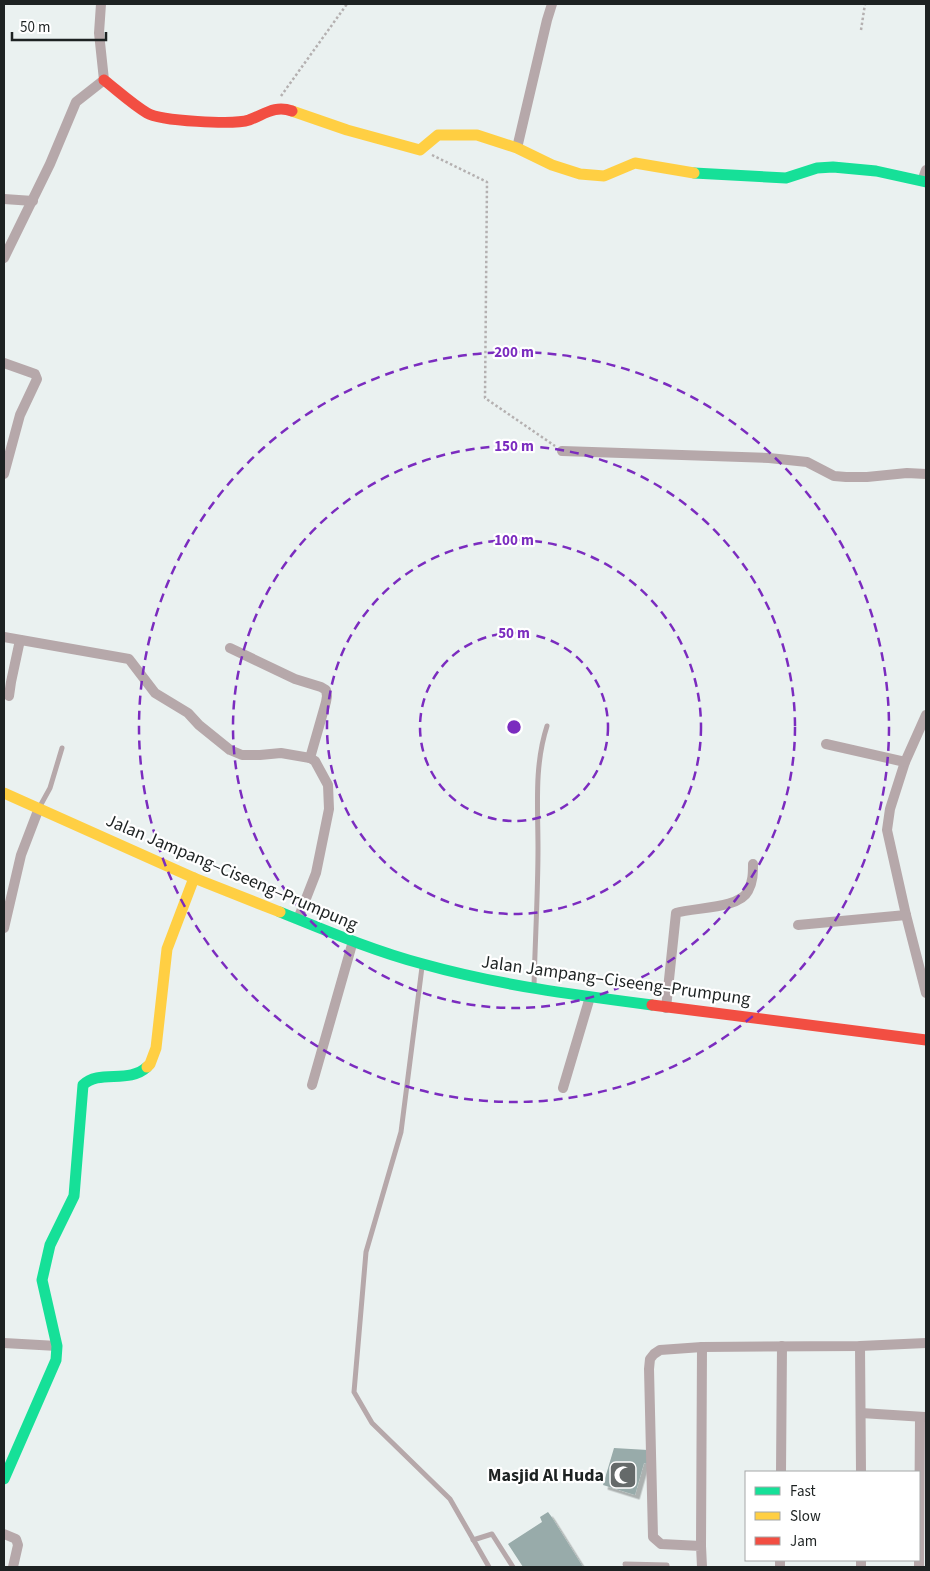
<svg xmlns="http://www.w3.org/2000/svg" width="930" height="1571" font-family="'Source Sans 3',sans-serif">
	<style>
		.building { fill: #98abaa; filter: url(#shadow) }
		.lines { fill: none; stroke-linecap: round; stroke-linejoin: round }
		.path { stroke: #b4b0b0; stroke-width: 2.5; stroke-dasharray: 2.5 2.5; stroke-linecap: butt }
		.lane { stroke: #b6a8aa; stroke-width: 5 }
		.street { stroke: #b6a8aa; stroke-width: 10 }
		.fast { stroke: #16e098; stroke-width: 11 }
		.slow { stroke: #ffcf43; stroke-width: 11 }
		.jam { stroke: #f24e42; stroke-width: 11 }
		.ring { fill: none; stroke: #7b2cbf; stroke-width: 2.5; stroke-dasharray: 9 6 }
		.labels { text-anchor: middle; stroke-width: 4.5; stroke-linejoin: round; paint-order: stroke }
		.street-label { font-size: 18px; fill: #1d2222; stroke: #fff }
		.poi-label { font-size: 18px; font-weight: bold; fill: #1d2222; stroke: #fff; text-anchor: end }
		.centre { fill: #7b2cbf; stroke: #fff; stroke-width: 2.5 }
		.ring-label { font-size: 15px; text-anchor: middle; font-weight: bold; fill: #7b2cbf; stroke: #fff; stroke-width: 4.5; stroke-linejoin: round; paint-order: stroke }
	</style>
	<defs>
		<filter id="shadow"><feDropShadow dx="4.5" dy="4.5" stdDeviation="0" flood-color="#0004"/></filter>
	</defs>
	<rect width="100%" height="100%" fill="#eaf1f0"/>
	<g class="building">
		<path d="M614 1448 648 1450 647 1464 644 1463 635 1495 603 1485Z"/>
		<path d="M548 1512 551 1516 583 1567H523L508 1544 542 1522 540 1517Z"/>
	</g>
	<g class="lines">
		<g class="path">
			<path d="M861 30 865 4"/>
			<path d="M281 96 347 4"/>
			<path d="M432 155 487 182 485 398 555 446"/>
		</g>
		<g class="lane">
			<path d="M39 808 50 788 62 748"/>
			<path d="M422 967 401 1132 366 1252 354 1392 372 1423 450 1499 489 1567"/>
			<path d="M534 987C535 941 538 894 538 848 538 807 534 766 547 726"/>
			<path d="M473 1540 492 1534 513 1567"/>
			<path d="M625 1564 667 1565V1567"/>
		</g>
		<g class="street">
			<path d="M517 148 547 20 552 4"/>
			<path d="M922 181 926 170"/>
			<path d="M4 199 33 201"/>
			<path d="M4 258 50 164 76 102 104 80 99 33 101 4"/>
			<path d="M4 363 35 374 37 379 20 415 4 474"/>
			<path d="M562 451 769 458 807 462 834 476 846 477H867L907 473 926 474"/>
			<path d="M4 637 129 659 155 693 188 713 199 725 230 750 242 755H260L281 753 310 758 315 761 328 785 329 809 316 873 298 919"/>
			<path d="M230 648 295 679 321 687 326 690 327 696 326 702 310 758"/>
			<path d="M9 696 11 682 20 640"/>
			<path d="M926 715 905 762 890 809 887 830 906 915 926 993"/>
			<path d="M826 744 905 762"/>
			<path d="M798 925 906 915"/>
			<path d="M4 928 21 855 39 808"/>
			<path d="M666 1008 676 913C695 907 739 909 748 891 753 882 753 873 753 864"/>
			<path d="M312 1085 353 941"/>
			<path d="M563 1088 590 997"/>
			<path d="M4 1343 57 1346"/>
			<path d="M860 1346 861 1472"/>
			<path d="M861 1413 925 1417"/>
			<path d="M781 1472 782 1346"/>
			<path d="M4 1534 16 1539 18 1545 13 1567"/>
			<path d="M701 1546 702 1347"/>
			<path d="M861 1560V1567"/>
			<path d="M702 1567 701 1546 661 1544 653 1537 649 1369 650 1359 654 1354 660 1350 702 1347 860 1346 926 1343"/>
			<path d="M780 1567V1560"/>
			<path d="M919 1567 920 1417"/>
		</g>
		<g class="fast">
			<path d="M694 173 786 178 817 168 833 167 876 171 926 182"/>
			<path d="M280 912C327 931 374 951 423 964 498 985 575 995 652 1005"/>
			<path d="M4 1479 56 1360 57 1346 42 1280 50 1245 74 1196 83 1085C99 1069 129 1084 147 1067"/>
		</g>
		<g class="slow">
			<path d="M292 111 347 130 420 150 438 135H477L517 148 552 165 580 174 604 176 635 163 694 173"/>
			<path d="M4 793 194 878 280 912"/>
			<path d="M147 1067 150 1064 156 1048 167 949 194 878"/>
		</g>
		<g class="jam">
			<path d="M104 80C118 91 132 104 147 113 160 121 234 125 249 120 265 114 275 105 292 111"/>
			<path d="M652 1005 926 1040"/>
		</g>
	</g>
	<g class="ring">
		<circle cx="514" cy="727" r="94"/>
		<circle cx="514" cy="727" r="187"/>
		<circle cx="514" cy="727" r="281"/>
		<circle cx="514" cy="727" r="375"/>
	</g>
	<defs>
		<g id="mosque-square" transform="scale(1.4375)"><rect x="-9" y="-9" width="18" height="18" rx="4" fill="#656a6a" stroke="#fff"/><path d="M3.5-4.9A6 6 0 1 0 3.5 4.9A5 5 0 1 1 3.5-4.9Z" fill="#fff"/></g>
	</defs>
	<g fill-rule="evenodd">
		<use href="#mosque-square" x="623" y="1475"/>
	</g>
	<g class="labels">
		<g class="street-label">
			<text transform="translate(232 872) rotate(23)" y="6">Jalan Jampang–Ciseeng–Prumpung</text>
			<text transform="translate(616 980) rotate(8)" y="6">Jalan Jampang–Ciseeng–Prumpung</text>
		</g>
		<g class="poi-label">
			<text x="604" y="1481">Masjid Al Huda</text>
		</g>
	</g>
	<circle cx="514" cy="727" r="8" class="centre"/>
	<g class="ring-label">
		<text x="514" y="357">200 m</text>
		<text x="514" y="451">150 m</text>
		<text x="514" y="545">100 m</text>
		<text x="514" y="638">50 m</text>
	</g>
	<rect width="930" height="1571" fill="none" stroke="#1d2222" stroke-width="10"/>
	<rect x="745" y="1471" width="175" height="90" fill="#ffffff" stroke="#a5a7a7"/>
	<rect x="755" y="1487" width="25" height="8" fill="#16e098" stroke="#a5a7a7"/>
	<text x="790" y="1496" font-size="15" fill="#1d2222">Fast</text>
	<rect x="755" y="1512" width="25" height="8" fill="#ffcf43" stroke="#a5a7a7"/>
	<text x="790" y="1521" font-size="15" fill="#1d2222">Slow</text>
	<rect x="755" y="1537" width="25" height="8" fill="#f24e42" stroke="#a5a7a7"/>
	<text x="790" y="1546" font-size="15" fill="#1d2222">Jam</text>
	<path d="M12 32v8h94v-8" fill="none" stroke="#1d2222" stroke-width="2.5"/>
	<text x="20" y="32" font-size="15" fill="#1d2222" stroke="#ffffff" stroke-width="4" paint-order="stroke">50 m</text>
</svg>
